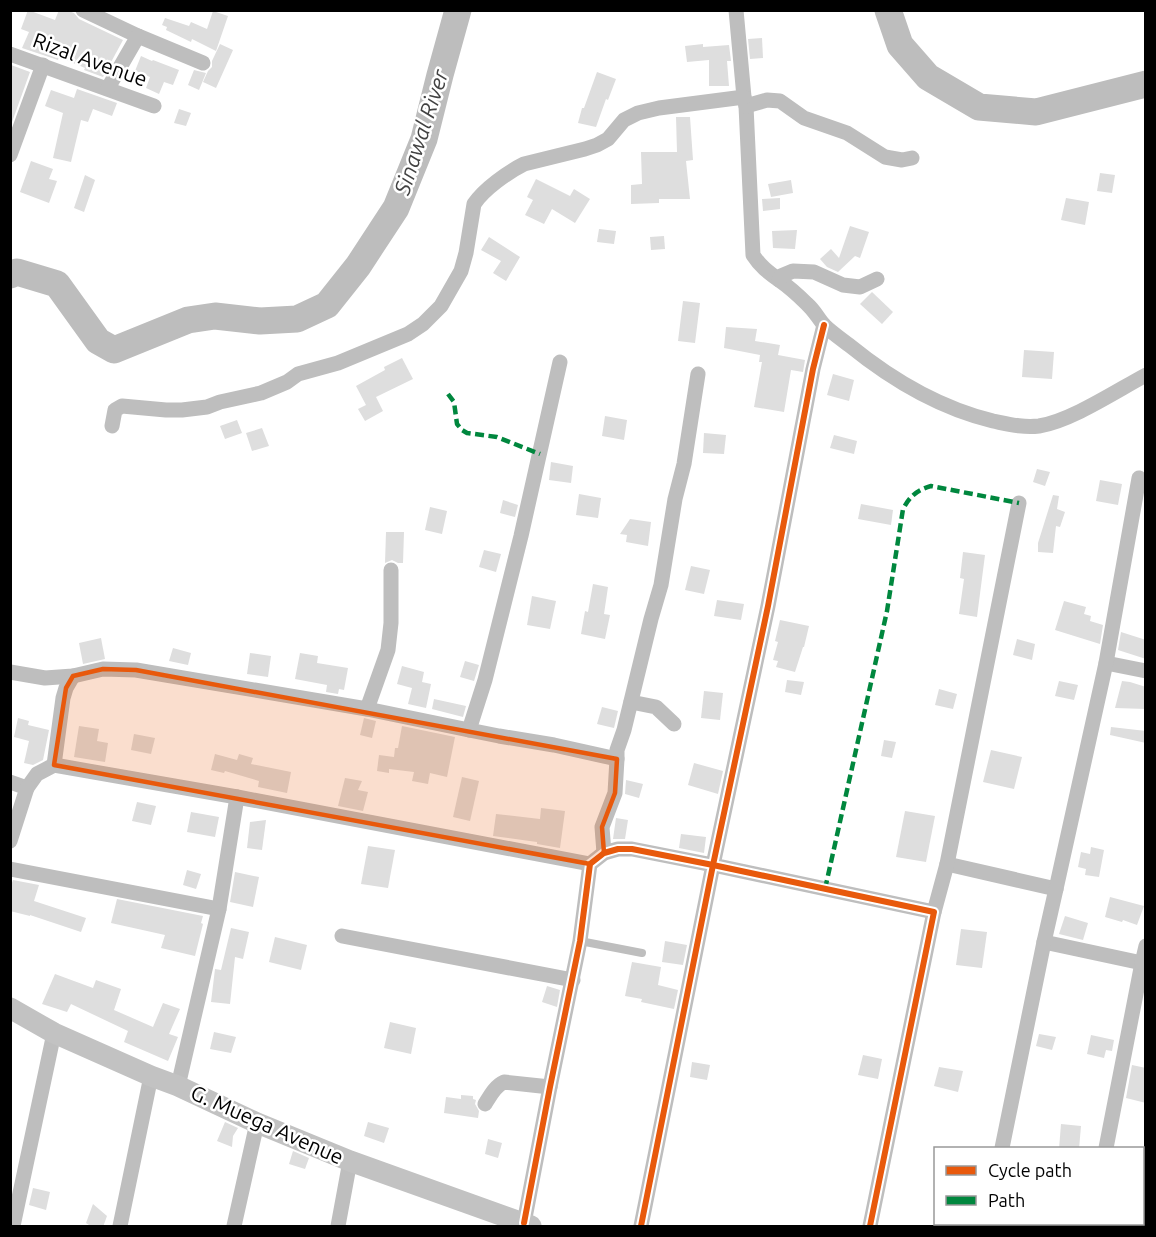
<svg xmlns="http://www.w3.org/2000/svg" width="1156" height="1237" font-family="Ubuntu,sans-serif">
	<style>
		.lines { fill: none; stroke-linecap: round; stroke-linejoin: round }
		.river { stroke: #bdbdbd; stroke-width: 27 }
		.building { fill: #dedede }
		.lane { stroke: #bebebe; stroke-width: 8 }
		.street { stroke: #bebebe; stroke-width: 15 }
		.secondary { stroke: #c2c2c2; stroke-width: 21 }
		.quiet { stroke: #00873e; stroke-width: 4.5; stroke-dasharray: 9 4.5; stroke-linecap: butt }
		.cycleway-casing { stroke: #fff; stroke-width: 10 }
		.cycleway { stroke: #e8590c; stroke-width: 6 }
		.marked { fill: #e8590c; fill-opacity: 0.2; stroke: #e8590c; stroke-width: 4.5; stroke-linejoin: round }
		.labels { text-anchor: middle; stroke-width: 5; stroke-linejoin: round; paint-order: stroke }
		.street-label { font-size: 21px; fill: #000; stroke: #fff }
		.water-label { font-size: 22px; font-style: italic; fill: #424242; stroke: #fff }
	</style>
	<rect width="100%" height="100%" fill="#fff"/>
	<g class="lines">
		<g class="river">
			<path d="M888 10 900 45 928 77 979 107 1036 112 1146 84"/>
			<path d="M10 275 17 272 57 284 98 341 114 350 188 320 215 316 260 321 297 319 327 305 358 266 396 208 424 139 440 75 458 10"/>
		</g>
	</g>
	<g class="building">
		<path d="M28 10 55 20 59 10H66L74 13 79 19 123 40 103 77 84 70 85 68 59 57 58 60 22 48 29 32 21 29Z"/>
		<path d="M213 11 228 16 216 51 192 39 191 42 166 30 167 27 162 25 165 18 189 26 191 22 207 29Z"/>
		<path d="M762 38 763 58 750 59 748 39Z"/>
		<path d="M220 44 233 50 216 88 203 82 208 71 212 67V61Z"/>
		<path d="M703 44V47L729 45 731 61H727L729 86H709V60L687 62 685 46Z"/>
		<path d="M141 56 152 61 153 60 179 70 173 85 164 82 159 94 146 88 150 77 135 71Z"/>
		<path d="M11 65 30 72 12 122 10 121Z"/>
		<path d="M194 70 206 73 199 90 188 85Z"/>
		<path d="M597 72 616 79 608 100 606 99 596 127 578 123 582 108H584Z"/>
		<path d="M77 89 117 103 112 116 93 109 88 122 81 120 71 162 53 158 63 113 45 106 51 90 74 98Z"/>
		<path d="M179 109 191 113 186 126 174 123Z"/>
		<path d="M676 117H690L693 160 686 161 690 199H659V203L631 204V185L642 184 641 152H677Z"/>
		<path d="M31 161 53 169 49 179 57 181 49 203 20 192Z"/>
		<path d="M1100 173 1115 175 1112 193 1097 191Z"/>
		<path d="M85 175 95 180 84 212 74 208Z"/>
		<path d="M536 179 570 196 574 189 590 199 575 223 552 209 544 224 525 215 533 200 527 197Z"/>
		<path d="M791 180 793 193 771 197 768 184Z"/>
		<path d="M780 198V209L763 211 762 199Z"/>
		<path d="M1066 198 1089 202 1085 225 1061 220Z"/>
		<path d="M850 226 869 232 860 258 855 256 838 272 827 267 820 259 831 249 839 258Z"/>
		<path d="M599 229 616 231 614 244 597 242Z"/>
		<path d="M797 230 795 249 773 248 772 231Z"/>
		<path d="M664 236 665 249 651 250 650 237Z"/>
		<path d="M489 237 520 257 506 281 493 273 501 261 481 250Z"/>
		<path d="M872 292 893 312 882 324 860 304Z"/>
		<path d="M683 301 700 303 695 343 678 341Z"/>
		<path d="M726 327 757 329 755 341 780 345 778 355 805 360 803 372 791 370 784 412 754 407 762 362H759L760 355 724 348Z"/>
		<path d="M1024 350 1054 352 1052 379 1022 377Z"/>
		<path d="M402 358 413 379 376 397 383 411 365 421 358 409 366 405 356 386 385 370 384 367Z"/>
		<path d="M833 374 854 380 849 401 827 395Z"/>
		<path d="M605 416 627 420 624 440 602 436Z"/>
		<path d="M237 420 242 433 225 439 220 426Z"/>
		<path d="M262 428 269 446 252 451 246 433Z"/>
		<path d="M704 433 726 435 724 454 703 453Z"/>
		<path d="M834 435 857 441 854 454 830 448Z"/>
		<path d="M551 462 573 466 571 483 549 480Z"/>
		<path d="M1037 469 1050 472 1045 486 1033 482Z"/>
		<path d="M1100 480 1122 484 1118 505 1096 501Z"/>
		<path d="M579 494 601 498 598 518 576 515Z"/>
		<path d="M1053 495 1059 496 1057 509 1065 512 1060 527 1056 526 1053 553 1038 552V543Z"/>
		<path d="M503 500 518 505 515 517 500 513Z"/>
		<path d="M861 504 893 510 891 525 858 519Z"/>
		<path d="M430 507 447 511 442 534 425 530Z"/>
		<path d="M630 519 651 522 648 546 626 542 627 535 620 534Z"/>
		<path d="M386 532H404L403 563H398L392 560 385 563Z"/>
		<path d="M484 550 501 554 496 572 479 567Z"/>
		<path d="M963 552 985 555 977 617 959 614 964 579 960 578Z"/>
		<path d="M691 566 710 570 704 594 685 590Z"/>
		<path d="M593 584 608 587 604 614 610 615 605 639 581 634 585 611 588 612Z"/>
		<path d="M532 596 556 601 550 629 527 625Z"/>
		<path d="M717 600 744 604 741 620 714 616Z"/>
		<path d="M1064 601 1086 607 1084 614 1091 616 1090 621 1103 625 1100 644 1055 630Z"/>
		<path d="M780 620 809 626 804 647H803L795 672 776 667 778 661 773 660 778 642 775 641Z"/>
		<path d="M1121 632 1146 640V659L1118 650Z"/>
		<path d="M101 638 105 659 83 664 79 643Z"/>
		<path d="M1017 639 1035 644 1032 660 1013 655Z"/>
		<path d="M173 648 191 653 188 665 169 661Z"/>
		<path d="M250 653 271 656 268 677 247 674Z"/>
		<path d="M300 653 318 656 317 663 348 668 344 690 339 689 338 694 326 692 327 685 295 679Z"/>
		<path d="M465 661 479 665 474 681 460 677Z"/>
		<path d="M402 666 424 672 422 682 431 684 426 708 408 704 412 688 397 684Z"/>
		<path d="M787 680 804 682 801 695 785 692Z"/>
		<path d="M1059 681 1078 685 1074 700 1055 696Z"/>
		<path d="M1122 681 1130 682 1146 687V709L1115 708Z"/>
		<path d="M939 689 957 694 953 709 935 705Z"/>
		<path d="M704 691 723 693 720 720 701 718Z"/>
		<path d="M434 699 466 706 463 717 432 709Z"/>
		<path d="M602 707 618 711 614 728 597 724Z"/>
		<path d="M18 718 29 721 28 725 49 730 43 760 33 765 24 763 29 741 14 737Z"/>
		<path d="M364 718 376 721 372 738 360 735Z"/>
		<path d="M79 726 99 729 97 741 108 743 105 762 74 757Z"/>
		<path d="M402 726 455 737 447 777 430 773 428 784 412 781 414 772 389 769V773L377 771 379 755 394 757 395 748H398Z"/>
		<path d="M1111 727 1146 731V743L1110 735Z"/>
		<path d="M134 734 155 738 151 754 131 750Z"/>
		<path d="M884 740 896 742 892 758 881 756Z"/>
		<path d="M991 750 1022 757 1014 789 983 782Z"/>
		<path d="M215 754 237 760 239 754 253 758 251 764 291 772 287 793 258 787 259 781 225 771 224 773 211 770Z"/>
		<path d="M694 763 723 771 718 794 688 785Z"/>
		<path d="M462 777 479 781 470 821 453 817Z"/>
		<path d="M345 778 362 781 358 790 368 792 363 811 338 806Z"/>
		<path d="M626 780 643 784 639 798 625 794Z"/>
		<path d="M137 802 156 806 151 825 132 821Z"/>
		<path d="M541 808 565 811 560 848 537 844V842L493 836 496 814 540 819Z"/>
		<path d="M905 811 935 816 926 862 896 857Z"/>
		<path d="M191 812 219 817 215 837 187 832Z"/>
		<path d="M616 818 628 820 625 839H613Z"/>
		<path d="M266 820 262 850 247 848 250 822Z"/>
		<path d="M681 834 706 837 704 853 679 848Z"/>
		<path d="M368 846 395 850 388 888 361 884Z"/>
		<path d="M1091 847 1104 850 1099 877 1085 875 1086 869 1078 867 1081 852 1090 854Z"/>
		<path d="M187 870 201 874 196 889 183 885Z"/>
		<path d="M235 872 259 877 253 907 230 902Z"/>
		<path d="M13 880 39 885 34 901 86 918 81 932 30 915V916L10 911V888Z"/>
		<path d="M1110 897 1144 906 1137 925 1123 920 1122 922 1105 917Z"/>
		<path d="M117 899 203 916 201 923 203 924 195 956 161 948 165 935 111 923Z"/>
		<path d="M1065 916 1088 923 1083 940 1059 934Z"/>
		<path d="M231 928 249 932 243 959 235 957 230 1004 211 1002 215 969 221 970Z"/>
		<path d="M961 929 987 932 982 968 956 965Z"/>
		<path d="M275 937 307 945 301 970 269 962Z"/>
		<path d="M665 941 687 945 683 965 662 962Z"/>
		<path d="M632 962 661 967 658 985 678 990 674 1009 641 1002 642 999 625 996Z"/>
		<path d="M55 974 93 988 96 980 121 989 114 1010 153 1027 163 1003 180 1009 169 1034 178 1037 168 1061 124 1042 128 1031 71 1004 67 1012 42 1004Z"/>
		<path d="M547 986 560 990 557 1007 542 1002Z"/>
		<path d="M390 1022 416 1028 411 1054 384 1048Z"/>
		<path d="M214 1032 236 1037 231 1053 210 1049Z"/>
		<path d="M1039 1034 1056 1037 1052 1050 1036 1046Z"/>
		<path d="M1091 1035 1114 1040 1112 1051 1106 1050 1104 1058 1087 1054Z"/>
		<path d="M863 1055 882 1059 878 1079 858 1075Z"/>
		<path d="M692 1062 710 1065 707 1080 690 1077Z"/>
		<path d="M1132 1065 1146 1068V1103L1126 1098Z"/>
		<path d="M939 1067 963 1071 958 1092 934 1086Z"/>
		<path d="M461 1095 473 1096V1099L476 1100 475 1104 479 1111 478 1118 444 1113 446 1097 461 1099Z"/>
		<path d="M225 1122 238 1128 233 1136 232 1147 217 1141Z"/>
		<path d="M368 1122 389 1128 384 1143 364 1136Z"/>
		<path d="M1061 1124 1081 1126 1079 1149H1059Z"/>
		<path d="M488 1139 502 1143 498 1158 485 1154Z"/>
		<path d="M293 1151 309 1158 305 1169 289 1164Z"/>
		<path d="M33 1188 50 1192 46 1210 29 1205Z"/>
		<path d="M93 1204 107 1216 103 1227H92L86 1223Z"/>
	</g>
	<g class="lines">
		<path class="lane" d="M580 941 642 953"/>
		<g class="street">
			<path d="M83 10 138 36 203 63"/>
			<path d="M736 10 744 97 746 106 753 255C760 266 768 272 779 280 789 287 798 295 807 304 814 310 818 318 824 325 831 332 841 339 849 345 892 380 939 408 993 421 1008 424 1023 428 1039 426 1071 421 1116 391 1146 375"/>
			<path d="M10 54 154 106"/>
			<path d="M108 88 138 36"/>
			<path d="M746 106 767 100 780 101 804 118 847 133 885 157 902 160 912 158"/>
			<path d="M10 155 43 65"/>
			<path d="M779 280 781 276 793 271 814 272 843 285 860 287 877 279"/>
			<path d="M824 325 813 369 768 606 713 865 934 912 870 1226"/>
			<path d="M112 426 115 410 122 406 166 410H182L207 407 220 402 261 393 287 382 298 374 338 363 408 334 423 324 441 306 461 271 466 253 474 204C484 189 508 172 524 164L585 149 597 145 608 139 624 120 638 113 659 108 744 97"/>
			<path d="M1106 663 1146 671"/>
			<path d="M10 672 45 678 73 676 103 669 136 670 367 709 469 730 485 680 521 536 560 362"/>
			<path d="M631 702 656 707 674 724"/>
			<path d="M367 709 388 650 391 623V570"/>
			<path d="M469 730 499 736 554 745 617 759 615 793 602 827 604 853"/>
			<path d="M617 759V750L624 730 651 619 661 585 675 499 684 464 698 374"/>
			<path d="M54 765 63 698 66 688 73 676"/>
			<path d="M10 782 27 788 37 774 54 765 237 797 590 864"/>
			<path d="M10 841 27 788"/>
			<path d="M947 864 1056 889 1106 663 1139 478"/>
			<path d="M10 869 219 909"/>
			<path d="M934 912 947 864 1019 503"/>
			<path d="M342 936 573 980"/>
			<path d="M1044 942 1142 963 1106 1148"/>
			<path d="M1142 963 1146 946"/>
			<path d="M178 1086 219 909 237 797"/>
			<path d="M485 1104C490 1096 495 1086 504 1082L550 1087"/>
			<path d="M1002 1148 1044 942 1056 889"/>
			<path d="M524 1223 550 1087 580 941 590 864 604 853 618 849H632L713 865 641 1226"/>
			<path d="M13 1226 54 1033"/>
			<path d="M120 1226 151 1076"/>
			<path d="M234 1226 257 1123"/>
			<path d="M338 1226 350 1161"/>
			<path d="M987 1226V1224"/>
			<path d="M1091 1226V1224"/>
		</g>
		<path class="secondary" d="M10 1008 54 1033 151 1076 178 1086 257 1123 350 1161 531 1226"/>
		<g class="quiet">
			<path d="M448 394 454 402 457 424 462 430 467 433 497 437 540 454"/>
			<path d="M825 889 887 611 903 509C910 496 917 490 931 486L1019 503"/>
		</g>
		<g class="cycleway-casing">
			<g id="cycleway">
				<path d="M824 325 813 369 768 606 713 865 934 912 870 1226"/>
				<path d="M524 1223 550 1087 580 941 590 864 604 853 618 849H632L713 865 641 1226"/>
			</g>
		</g>
		<use href="#cycleway" class="cycleway"/>
	</g>
	<path class="marked" d="M103 669 136 670 617 759 615 793 602 827 604 853 590 864 54 765 66 688 73 676Z"/>
	<g class="labels">
		<g class="street-label">
			<text transform="translate(90 60) rotate(20)" y="7">Rizal Avenue</text>
			<text transform="translate(267 1125) rotate(24)" y="7">G. Muega Avenue</text>
		</g>
		<g class="water-label">
			<text transform="translate(421 132) rotate(-72)" y="8">Sinawal River</text>
		</g>
	</g>
	<rect width="1156" height="1237" fill="none" stroke="#000000" stroke-width="24"/>
	<rect x="934" y="1147" width="210" height="78" fill="#ffffff" stroke="#999999" stroke-width="1.5"/>
	<rect x="946" y="1166" width="30" height="9" fill="#e8590c" stroke="#999999" stroke-width="1.5"/>
	<text x="988" y="1177" font-size="18" fill="#000000">Cycle path</text>
	<rect x="946" y="1196" width="30" height="9" fill="#00873e" stroke="#999999" stroke-width="1.5"/>
	<text x="988" y="1207" font-size="18" fill="#000000">Path</text>
</svg>
